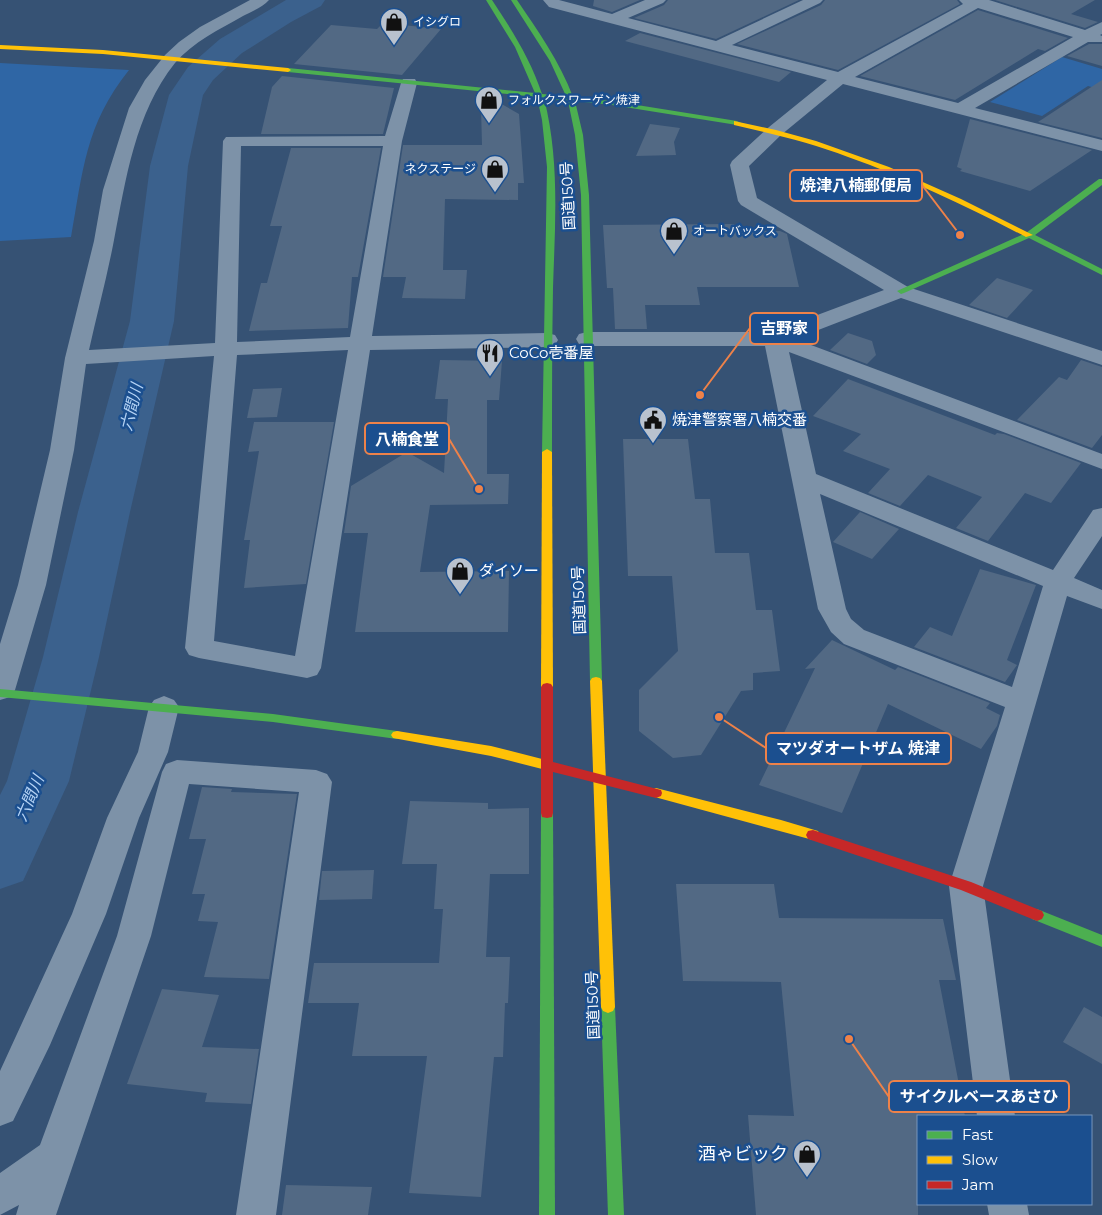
<svg xmlns="http://www.w3.org/2000/svg" width="1102" height="1215" font-family="Montserrat,'Noto Sans JP',sans-serif">
	<style>
		.green { fill: #2f66a5 }
		.lines { fill: none; stroke-linecap: round; stroke-linejoin: round }
		.river { fill: #3b618d; fill-rule: evenodd }
		.building { fill: #526984 }
		.street { fill: #7d92a8; fill-rule: evenodd }
		.fast { fill: #4caf50; fill-rule: evenodd }
		.slow { fill: #ffc107; fill-rule: evenodd }
		.jam { fill: #c62828; fill-rule: evenodd }
		.labels { text-anchor: middle; stroke-width: 5; stroke-linejoin: round; paint-order: stroke }
		.far-poi-label { font-size: 12px; fill: #fff; stroke: #1b4f8f; text-anchor: start }
		.street-label { font-size: 15px; fill: #fff; stroke: #1b4f8f }
		.poi-label { font-size: 15px; fill: #fff; stroke: #1b4f8f; text-anchor: start }
		.water-label { font-size: 16px; font-style: italic; fill: #b5d3f5; stroke: #1b4f8f }
		.near-poi-label { font-size: 18px; fill: #fff; stroke: #1b4f8f; text-anchor: end }
		.leader { fill: none; stroke: #ee8249; stroke-width: 2 }
		.callout-dot { fill: #ee8249; stroke: #1b4f8f; stroke-width: 2 }
		.callout { fill: #1b4f8f; stroke: #ee8249; stroke-width: 2 }
		.callout-label { font-size: 16px; text-anchor: middle; font-weight: bold; fill: #fff }
	</style>
	<rect width="100%" height="100%" fill="#365274"/>
	<g class="green">
		<path d="M1062 57 1102 69V90L1088 86 1042 116 990 102Z"/>
		<path d="M0 63 129 70C85 125 83 171 71 237L0 241Z"/>
	</g>
	<g class="lines">
		<path class="river" d="M286 0H325L321 6 291 22 242 53 213 80 203 95 188 166 174 321 130 512 99 657 69 781 23 881 0 889V795L7 781 43 657 78 512 130 321 150 166 169 95 188 67 220 39Z"/>
	</g>
	<g class="building">
		<path d="M594 0H640L612 12 593 6Z"/>
		<path d="M668 0H799L716 39 634 18 664 5Z"/>
		<path d="M825 0H957L960 4 838 70 737 44 821 5Z"/>
		<path d="M995 0H1095L1071 14 1098 22 1085 28Z"/>
		<path d="M978 10 1068 38 1045 51 1038 49 955 100 860 76Z"/>
		<path d="M383 23 441 29 402 75 294 64 331 25 377 29Z"/>
		<path d="M640 33 791 72 779 82 625 41Z"/>
		<path d="M1089 44H1102V66L1067 56Z"/>
		<path d="M282 76 394 88 383 134H261L272 87Z"/>
		<path d="M1102 80V138L1038 122Z"/>
		<path d="M498 102 519 114 524 183H518V200L445 199 443 270H467L465 299 402 298 406 277H383L403 145H482L481 108Z"/>
		<path d="M970 119 1092 150 1030 191 960 171 962 169 957 167Z"/>
		<path d="M650 124 680 128 674 142 676 155 636 156Z"/>
		<path d="M291 148H381L358 277H352L348 328 249 331 261 283H267L282 226H270Z"/>
		<path d="M734 224 736 231H780L787 234 799 287H697L700 305H645L647 329H615L613 288H607L603 225Z"/>
		<path d="M997 278 1033 290 1007 318 969 305Z"/>
		<path d="M848 333 872 341 876 355 867 364 830 350Z"/>
		<path d="M440 360 502 361 499 400H487V474H509L508 504 430 505 420 572 509 571 508 632H355L368 533H344L351 486 407 452 444 473 448 399H435Z"/>
		<path d="M1081 360 1102 367V435L1092 448 1017 420 1059 377 1067 380Z"/>
		<path d="M848 379 995 435 997 433 1004 434 1081 463 1051 503 1025 493 988 541 956 528 982 497 928 475 900 506 868 493 890 469 843 451 861 434 813 416Z"/>
		<path d="M282 388 277 417 247 418 253 389Z"/>
		<path d="M254 422H334L306 584 244 588 250 540H244L259 451 248 452Z"/>
		<path d="M623 439H688L695 499H710L715 553H749L756 610H772L780 671 753 673V690L741 691 701 755 673 758 639 731V690L678 651 672 576H628Z"/>
		<path d="M860 512 899 529 872 559 833 542Z"/>
		<path d="M980 569 1036 585 1007 660 1017 665 1005 682 914 647 930 627 952 636Z"/>
		<path d="M832 640 895 670 898 667 990 703 986 708 1000 715 997 726 981 749 888 704 842 813 759 785 815 668 805 669Z"/>
		<path d="M202 787 232 789 231 792 297 794 269 979 204 977 218 922 198 921 205 894H192L206 839H189Z"/>
		<path d="M410 801 488 803V809L529 808V874H490L486 957H510L508 1003H505L503 1057H494L481 1197 409 1193 427 1056H352L359 1003H308L314 963H439L443 909H434L437 864H402Z"/>
		<path d="M374 870 372 899 319 900 322 871Z"/>
		<path d="M676 884H774L779 918 943 919 956 980H939L965 1116H918V1215H756L748 1115 794 1116 781 982 683 981Z"/>
		<path d="M162 989 219 995 202 1047 259 1049 251 1104 205 1102 207 1093 127 1084Z"/>
		<path d="M1084 1007 1102 1017V1064L1063 1042Z"/>
		<path d="M286 1185 372 1187 368 1215H282Z"/>
	</g>
	<g class="lines">
		<g class="street">
			<path d="M250 0H269C263 7 251 12 243 16 220 29 193 42 175 63 135 113 126 179 114 240 107 277 97 314 89 350L215 343 223 141 226 137 385 136 401 83 403 79H415L417 83 402 141 372 336 547 333 555 335 558 340 555 345 547 347 370 350 321 668 317 675 307 678 199 658 189 655 185 648 214 356 86 364 74 450 46 585 15 690 10 697 0 700V644L18 585 50 450 65 358 94 241 103 190 129 108 145 80 165 55 179 42 200 27ZM241 146H383L350 337 237 342ZM348 350 295 656 214 641 237 355Z"/>
			<path d="M543 0H559L612 14 645 0H666L663 3 628 18 716 41 803 0H823L820 3 732 45 838 72 963 4 959 0H989L1085 30 1102 22V34L1100 35 1102 36V42H1088L975 108 1102 140V151L843 84 781 135 749 166 757 198 908 287 1102 351V365L901 298 795 339 1102 454V469L789 352 816 474 1053 570 1093 510 1102 508V536L1074 578 1102 590V609L1067 596 983 886 1015 1116H977L949 886 1005 707 844 644 831 632 818 609 765 346H587L579 344 576 339 579 334 587 332H772L884 290 741 205 738 201 730 165 732 161 769 127 827 80 549 7ZM978 8 1073 37 958 103 855 77ZM820 494 1043 586 1012 687 864 630 851 619 846 609Z"/>
			<path d="M164 696 174 700 179 707 168 752 139 818 106 914 50 1045 13 1121 0 1126V1071L72 914 107 818 138 752 149 707 154 700Z"/>
			<path d="M177 760 316 770 327 774 332 782 276 1215H236L299 792 189 784 151 936 56 1215H16L19 1205 0 1215V1173L40 1145 117 936 162 772 166 764Z"/>
			<path d="M987 1204H1027L1029 1215H989Z"/>
		</g>
		<g class="fast">
			<path d="M486 0H492C512 30 531 60 542 94L566 96 550 61 511 0H517C538 31 560 62 573 97L612 101 737 121 741 123 737 125 612 105 575 101 583 135 589 195 602 681 600 684H592L590 681 581 195 575 135 568 101 544 98C560 161 555 224 553 288 552 343 552 397 552 452L547 455 542 452 547 167 542 120 537 97 288 72 285 70 288 68 535 93 515 47Z"/>
			<path d="M1099 179H1102V185L1035 235 1102 269V275L1029 238 904 293 901 294 897 291 1026 233Z"/>
			<path d="M0 689 273 714 397 731 401 732 403 735 401 738 397 739 273 722 0 697Z"/>
			<path d="M547 808 552 809 553 813 555 1215H539L541 813 542 809Z"/>
			<path d="M1037 909 1102 935V947L1032 919 1030 915 1032 911Z"/>
			<path d="M608 1001 613 1003 615 1007 624 1215H608L601 1007 603 1003Z"/>
		</g>
		<g class="slow">
			<path d="M0 45 103 50 288 68 291 70 288 72 103 54 0 49Z"/>
			<path d="M734 121 776 130 816 141 889 167 961 199 1033 235 1026 237C968 207 910 179 848 157 811 143 773 134 734 125Z"/>
			<path d="M547 449 552 452 553 687 551 690H543L541 687 542 452Z"/>
			<path d="M596 677 600 678 602 681 615 1007 613 1011 608 1013 603 1011 601 1007 590 681 592 678Z"/>
			<path d="M397 731 491 746 546 760 550 762 552 765 550 768 546 770 491 756 393 738 391 735 393 732Z"/>
			<path d="M656 788 781 820 818 831 820 835 818 839 813 840 651 796 650 793 651 790Z"/>
		</g>
		<g class="jam">
			<path d="M547 683 551 684 553 687V762L661 790 662 793 661 796 656 798 553 772V813L552 817 547 818 542 817 541 813V687L543 684Z"/>
			<path d="M813 830 971 882 1042 911 1044 915 1042 919 1037 921 961 890 808 839 806 835 808 831Z"/>
		</g>
	</g>
	<defs>
		<g id="shop-pin" transform="scale(1.4375)"><path d="M0 17L-7.5 6A9.5 9.5 0 1 1 7.5 6Z" fill="#b9c2ce" stroke="#1b4f8f"/><path d="M-5-2.5h2.3a2.7 3.5 0 0 1 5.4 0H5L5.5 6h-11ZM-1.5-2.5h3a1.5 2.3 0 0 0-3 0Z" fill="#111"/></g>
		<g id="restaurant-pin" transform="scale(1.4375)"><path d="M0 17L-7.5 6A9.5 9.5 0 1 1 7.5 6Z" fill="#b9c2ce" stroke="#1b4f8f"/><path d="M-5-6h1v4h1v-4h1v4h1v-4h1v5L-1.5 .5V6h-2V.5L-5-1ZM5-6V6H3V1.5H1.5Q1.5-4 5-6Z" fill="#111"/></g>
		<g id="civic-pin" transform="scale(1.4375)"><path d="M0 17L-7.5 6A9.5 9.5 0 1 1 7.5 6Z" fill="#b9c2ce" stroke="#1b4f8f"/><path d="M-.6-6.5H3V-4.5H.6V-3L4-1V1h2V6H-6V1h2V-1L-.6-3ZM-1.2 2.5V6h2.4V2.5Z" fill="#111"/></g>
	</defs>
	<g fill-rule="evenodd">
		<use href="#shop-pin" x="394" y="22"/>
		<use href="#shop-pin" x="489" y="100"/>
		<use href="#shop-pin" x="495" y="169"/>
		<use href="#shop-pin" x="674" y="231"/>
		<use href="#restaurant-pin" x="490" y="353"/>
		<use href="#civic-pin" x="653" y="420"/>
		<use href="#shop-pin" x="460" y="571"/>
		<use href="#shop-pin" x="807" y="1154"/>
	</g>
	<g class="labels">
		<g class="far-poi-label">
			<text x="413" y="26">イシグロ</text>
			<text x="508" y="104">フォルクスワーゲン焼津</text>
			<text x="476" y="173" text-anchor="end">ネクステージ</text>
			<text x="693" y="235">オートバックス</text>
		</g>
		<g class="street-label">
			<text transform="translate(568 196) rotate(-93)" y="5">国道150号</text>
			<text transform="translate(579 600) rotate(-92)" y="5">国道150号</text>
			<text transform="translate(593 1005) rotate(-92)" y="5">国道150号</text>
		</g>
		<g class="poi-label">
			<text x="509" y="358">CoCo壱番屋</text>
			<text x="672" y="425">焼津警察署八楠交番</text>
			<text x="479" y="576">ダイソー</text>
		</g>
		<g class="water-label">
			<text transform="translate(131 407) rotate(-76)" y="6">六間川</text>
			<text transform="translate(29 798) rotate(-67)" y="6">六間川</text>
		</g>
		<g class="near-poi-label">
			<text x="788" y="1160">酒ゃビック</text>
		</g>
	</g>
	<path class="leader" d="M960 235L922 185M700 395L750 328M479 489L449 439M719 717L766 748M849 1039L889 1097"/>
	<g class="callout-dot">
		<circle cx="960" cy="235" r="5"/>
		<circle cx="700" cy="395" r="5"/>
		<circle cx="479" cy="489" r="5"/>
		<circle cx="719" cy="717" r="5"/>
		<circle cx="849" cy="1039" r="5"/>
	</g>
	<g class="callout">
		<rect x="790" y="170" width="132" height="31" rx="5"/>
		<rect x="750" y="313" width="68" height="31" rx="5"/>
		<rect x="365" y="423" width="84" height="31" rx="5"/>
		<rect x="766" y="733" width="185" height="31" rx="5"/>
		<rect x="889" y="1081" width="180" height="31" rx="5"/>
	</g>
	<g class="callout-label">
		<text x="856" y="191">焼津八楠郵便局</text>
		<text x="784" y="334">吉野家</text>
		<text x="407" y="445">八楠食堂</text>
		<text x="858" y="754">マツダオートザム 焼津</text>
		<text x="979" y="1102">サイクルベースあさひ</text>
	</g>
	<rect x="917" y="1115" width="175" height="90" fill="#1b4f8f" stroke="#7695bc"/>
	<rect x="927" y="1131" width="25" height="8" fill="#4caf50" stroke="#7695bc"/>
	<text x="962" y="1140" font-size="15" fill="#ffffff">Fast</text>
	<rect x="927" y="1156" width="25" height="8" fill="#ffc107" stroke="#7695bc"/>
	<text x="962" y="1165" font-size="15" fill="#ffffff">Slow</text>
	<rect x="927" y="1181" width="25" height="8" fill="#c62828" stroke="#7695bc"/>
	<text x="962" y="1190" font-size="15" fill="#ffffff">Jam</text>
</svg>
